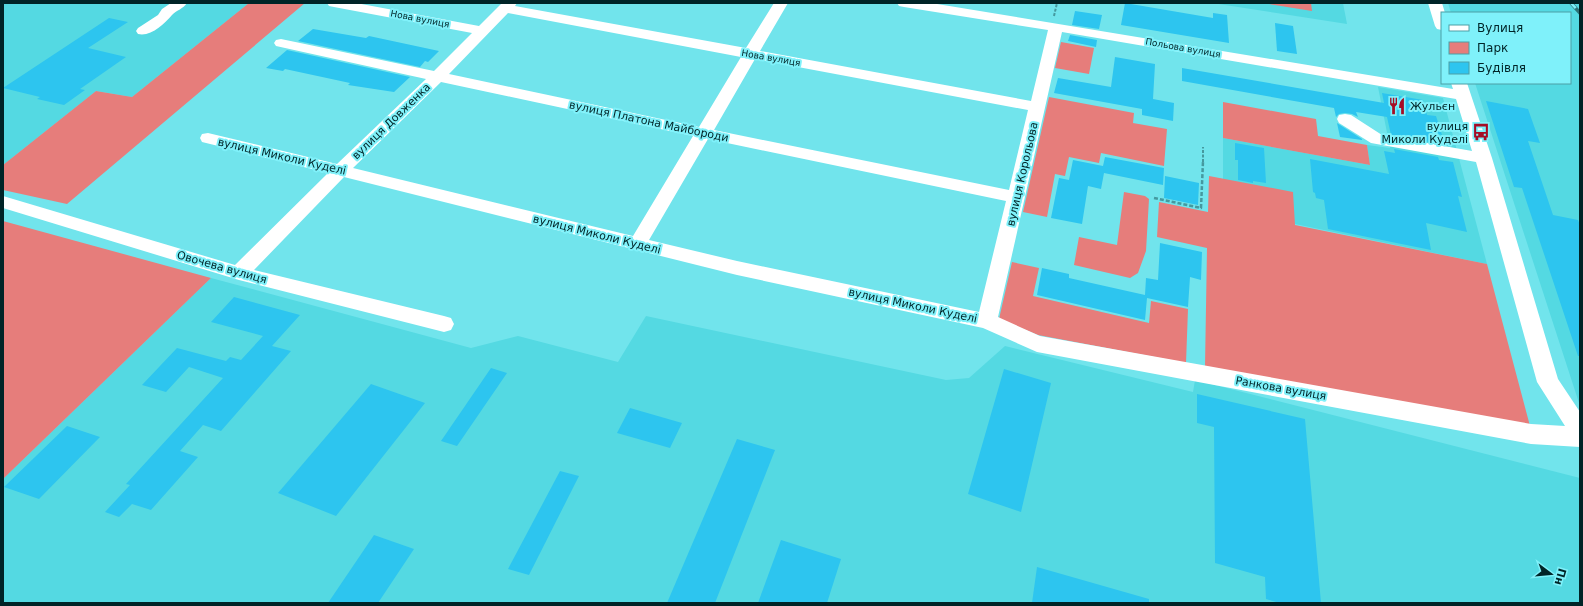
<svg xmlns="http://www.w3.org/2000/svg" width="1583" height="606" font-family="'DejaVu Sans',sans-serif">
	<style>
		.built { fill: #54d9e2 }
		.green { fill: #e67d7b }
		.building { fill: #2dc5ef }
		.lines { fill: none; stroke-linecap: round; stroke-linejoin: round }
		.path-far1 { stroke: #45999f; stroke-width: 2; stroke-dasharray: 3 1.5; stroke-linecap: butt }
		.path { stroke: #45999f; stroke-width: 2.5; stroke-dasharray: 4 2; stroke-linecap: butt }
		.minor { fill: #fff; fill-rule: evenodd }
		.rail-casing { stroke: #2e7277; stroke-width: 3.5 }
		.rail { stroke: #7ff1fa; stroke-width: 2.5; stroke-dasharray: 7; stroke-linecap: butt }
		.labels { text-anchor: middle; stroke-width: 4; stroke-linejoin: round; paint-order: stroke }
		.far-street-label { font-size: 9px; fill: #002427; stroke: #7ff1fa }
		.poi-label { font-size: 11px; fill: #002427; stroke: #7ff1fa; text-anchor: start }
		.street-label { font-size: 11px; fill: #002427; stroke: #7ff1fa }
	</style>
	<rect width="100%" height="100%" fill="#71e4ec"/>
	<g class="built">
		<path d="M3 3H249L132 97 96 91 3 165Z"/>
		<path d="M1212 3H1343L1347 24Z"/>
		<path d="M1448 3H1580V406L1475 83H1570V13H1451Z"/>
		<path d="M1378 87 1443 98 1487 264 1295 224 1223 179V138L1370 165 1367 145 1390 148Z"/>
		<path d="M211 278 471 348 518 336 618 362 646 316 946 380 969 378 1005 346 1193 392 1195 380 1580 478V603H3V479Z"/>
	</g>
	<g class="green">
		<path d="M249 3H305L67 204 3 190V165L96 91 132 97Z"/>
		<path d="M1263 3H1311L1312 11Z"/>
		<path d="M1061 42 1094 48 1089 74 1055 68Z"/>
		<path d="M1049 97 1134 113 1133 123 1167 129 1164 166 1101 153 1099 163 1069 157 1065 176 1055 174 1047 217 1023 212Z"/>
		<path d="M1223 102 1316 119 1318 136 1367 145 1370 165 1223 138Z"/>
		<path d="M1209 176 1293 192 1295 225 1487 264 1530 426 1205 367 1207 248 1157 237 1159 202 1208 212Z"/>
		<path d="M1124 192 1145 196 1149 199 1146 251 1138 273 1130 278 1074 265 1079 237 1117 245Z"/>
		<path d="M3 221 211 278 3 479Z"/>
		<path d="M1012 262 1039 268 1033 296 1149 323 1151 301 1188 309 1186 363 1038 335 999 319Z"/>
	</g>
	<g class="building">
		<path d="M1125 3 1213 18V13L1227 15 1229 43 1121 25Z"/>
		<path d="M1075 11 1102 15 1099 29 1072 25Z"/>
		<path d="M109 18 128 22 88 48 126 57 80 89 85 90 64 105 37 99 40 97 3 88Z"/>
		<path d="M1275 23 1293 26 1297 54 1277 51Z"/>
		<path d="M313 29 366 38 369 36 439 51 428 62 425 61 420 67 298 41Z"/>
		<path d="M1070 35 1097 40 1096 47 1068 41Z"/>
		<path d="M287 50 410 77 394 92 348 85 350 83 285 69 283 71 266 68Z"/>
		<path d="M1115 57 1155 64 1153 99 1174 103 1173 121 1142 115V109L1054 93 1058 78 1111 87Z"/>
		<path d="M1182 68 1384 103 1382 93 1423 100 1427 115 1436 116 1442 135 1432 133 1434 143 1391 135 1387 117 1356 112 1358 117 1352 114 1345 113 1339 114 1336 117 1334 108 1182 81Z"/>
		<path d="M1486 101 1528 109 1540 143 1528 141 1553 215 1578 220 1580 225V356H1578L1522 188 1514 187Z"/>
		<path d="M1337 123 1362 139V140L1340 137Z"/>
		<path d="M1235 143 1264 148 1266 183 1253 181V183L1238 180V160H1235Z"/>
		<path d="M1394 149 1438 157 1439 160 1453 162 1462 197 1458 196 1467 232 1426 223 1431 250 1328 229 1324 200 1316 198 1315 193 1313 192 1310 159 1389 174 1384 151 1395 153Z"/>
		<path d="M1105 157 1164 168 1163 185 1104 173 1101 189 1088 186 1082 224 1051 218 1059 178 1069 180 1073 160 1103 166Z"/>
		<path d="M1165 176 1199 183 1198 205 1164 198Z"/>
		<path d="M1160 243 1202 252 1201 280 1190 277 1188 307 1147 298 1145 320 1037 295 1042 268 1069 274V278L1145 295 1146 278 1158 280Z"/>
		<path d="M234 297 300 315 272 346 291 351 221 431 203 425 180 451 198 457 151 510 132 504 119 517 105 512 130 485 126 484 223 378 189 367 166 392 142 385 177 348 226 361 230 357 241 360 263 336 211 322Z"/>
		<path d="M491 368 507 373 457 446 441 441Z"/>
		<path d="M1004 369 1051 383 1021 512 968 494Z"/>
		<path d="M371 384 425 403 336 516 278 493Z"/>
		<path d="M1197 394 1305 419 1321 603H1280L1266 599 1265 577 1215 563 1214 427 1197 423Z"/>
		<path d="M630 408 682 423 670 448 617 433Z"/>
		<path d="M67 426 100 437 39 499 4 487Z"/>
		<path d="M737 439 775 450 715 603H667Z"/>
		<path d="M560 471 579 476 529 575 508 569Z"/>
		<path d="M374 535 414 549 378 603H328Z"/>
		<path d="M781 540 841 559 827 603H758Z"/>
		<path d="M1037 567 1149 599V603H1032Z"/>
	</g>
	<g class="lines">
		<g class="path-far1">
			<path d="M1054 16 1057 3"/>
			<path d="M1203 162V147"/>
		</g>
		<path class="path" d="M1154 198 1201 208 1203 161"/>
		<g class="minor">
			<path d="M171 3H187C183 9 177 10 172 15 164 24 151 37 138 34L136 31 138 28 158 15 162 9Z"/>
			<path d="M327 3H356L479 26 502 3H517L515 6 746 48 774 3H788L760 51 1031 101 1048 30 904 7 899 6 897 3H931L1453 89 1451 83H1467L1492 158 1558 379 1580 412V447L1531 444 1037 352 983 328 737 275 344 177 254 270 444 316 451 318 454 324 451 330 444 332 239 280 3 208V196L235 265 328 173 202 142 200 138 202 134 208 133 337 164 426 79 276 46 274 43 276 40 281 39 434 71 472 33 334 7 329 6ZM508 13 741 57 699 127 449 74ZM1062 32 1456 99 1472 151 1382 135 1351 115 1345 114 1339 115 1337 119 1339 123 1371 143 1476 162 1537 382 1565 426 1531 424 1040 336 998 317ZM755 59 1028 110 1009 190 714 130ZM441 82 693 136 633 236 353 168ZM708 139 1006 201 979 312 737 261 649 240Z"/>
			<path d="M1428 3H1442L1445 13H1442V30L1437 29 1435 26Z"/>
		</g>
		<g class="rail-casing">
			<path id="rail" d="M1571 3 1580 13"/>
		</g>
		<use href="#rail" class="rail"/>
	</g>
	<defs>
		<g id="restaurant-bare" transform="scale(1.38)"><path d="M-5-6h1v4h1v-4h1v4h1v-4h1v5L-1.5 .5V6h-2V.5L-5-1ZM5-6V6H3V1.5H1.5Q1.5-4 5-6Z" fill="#a60c25" stroke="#7ff1fa" stroke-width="2.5" paint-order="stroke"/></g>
		<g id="bus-bare" transform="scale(1.38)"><path d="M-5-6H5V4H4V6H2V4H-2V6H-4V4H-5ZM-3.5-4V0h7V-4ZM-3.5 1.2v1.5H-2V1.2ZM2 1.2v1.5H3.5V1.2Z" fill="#a60c25" stroke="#7ff1fa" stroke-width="2.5" paint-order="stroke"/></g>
	</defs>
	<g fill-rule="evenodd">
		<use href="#restaurant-bare" x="1397" y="106"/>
		<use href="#bus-bare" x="1481" y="132"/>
	</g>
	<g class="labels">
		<g class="far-street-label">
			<text transform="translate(420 19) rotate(11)" y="3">Нова вулиця</text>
			<text transform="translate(1183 48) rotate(10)" y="3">Польова вулиця</text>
			<text transform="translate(771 58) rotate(10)" y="3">Нова вулиця</text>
		</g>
		<g class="poi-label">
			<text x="1410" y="110">Жульєн</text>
			<text x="1468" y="130" text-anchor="end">вулиця<tspan x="1468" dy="13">Миколи Куделі</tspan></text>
		</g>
		<g class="street-label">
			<text transform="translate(391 121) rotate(-44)" y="4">вулиця Довженка</text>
			<text transform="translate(649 121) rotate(12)" y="4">вулиця Платона Майбороди</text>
			<text transform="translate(282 156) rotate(13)" y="4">вулиця Миколи Куделі</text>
			<text transform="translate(1022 174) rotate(-77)" y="4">вулиця Корольова</text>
			<text transform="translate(597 234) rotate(14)" y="4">вулиця Миколи Куделі</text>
			<text transform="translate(222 267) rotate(16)" y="4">Овочева вулиця</text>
			<text transform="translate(913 305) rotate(12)" y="4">вулиця Миколи Куделі</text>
			<text transform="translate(1281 388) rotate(10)" y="4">Ранкова вулиця</text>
		</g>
	</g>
	<rect width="1583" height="606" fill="none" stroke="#002427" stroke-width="8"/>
	<rect x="1441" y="12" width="130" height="72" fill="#7ff1fa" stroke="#4c9fa6"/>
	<rect x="1449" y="25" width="20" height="6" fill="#ffffff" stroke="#4c9fa6"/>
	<text x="1477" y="32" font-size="12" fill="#002427">Вулиця</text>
	<rect x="1449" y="42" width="20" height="12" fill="#e67d7b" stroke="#4c9fa6"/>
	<text x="1477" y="52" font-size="12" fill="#002427">Парк</text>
	<rect x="1449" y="62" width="20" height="12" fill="#2dc5ef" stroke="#4c9fa6"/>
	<text x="1477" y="72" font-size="12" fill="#002427">Будівля</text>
	<g transform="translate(1551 574) rotate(106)" stroke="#7ff1fa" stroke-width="3" paint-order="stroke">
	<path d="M0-3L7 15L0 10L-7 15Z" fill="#002427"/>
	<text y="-6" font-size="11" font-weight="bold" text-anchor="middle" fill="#002427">Пн</text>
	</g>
</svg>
